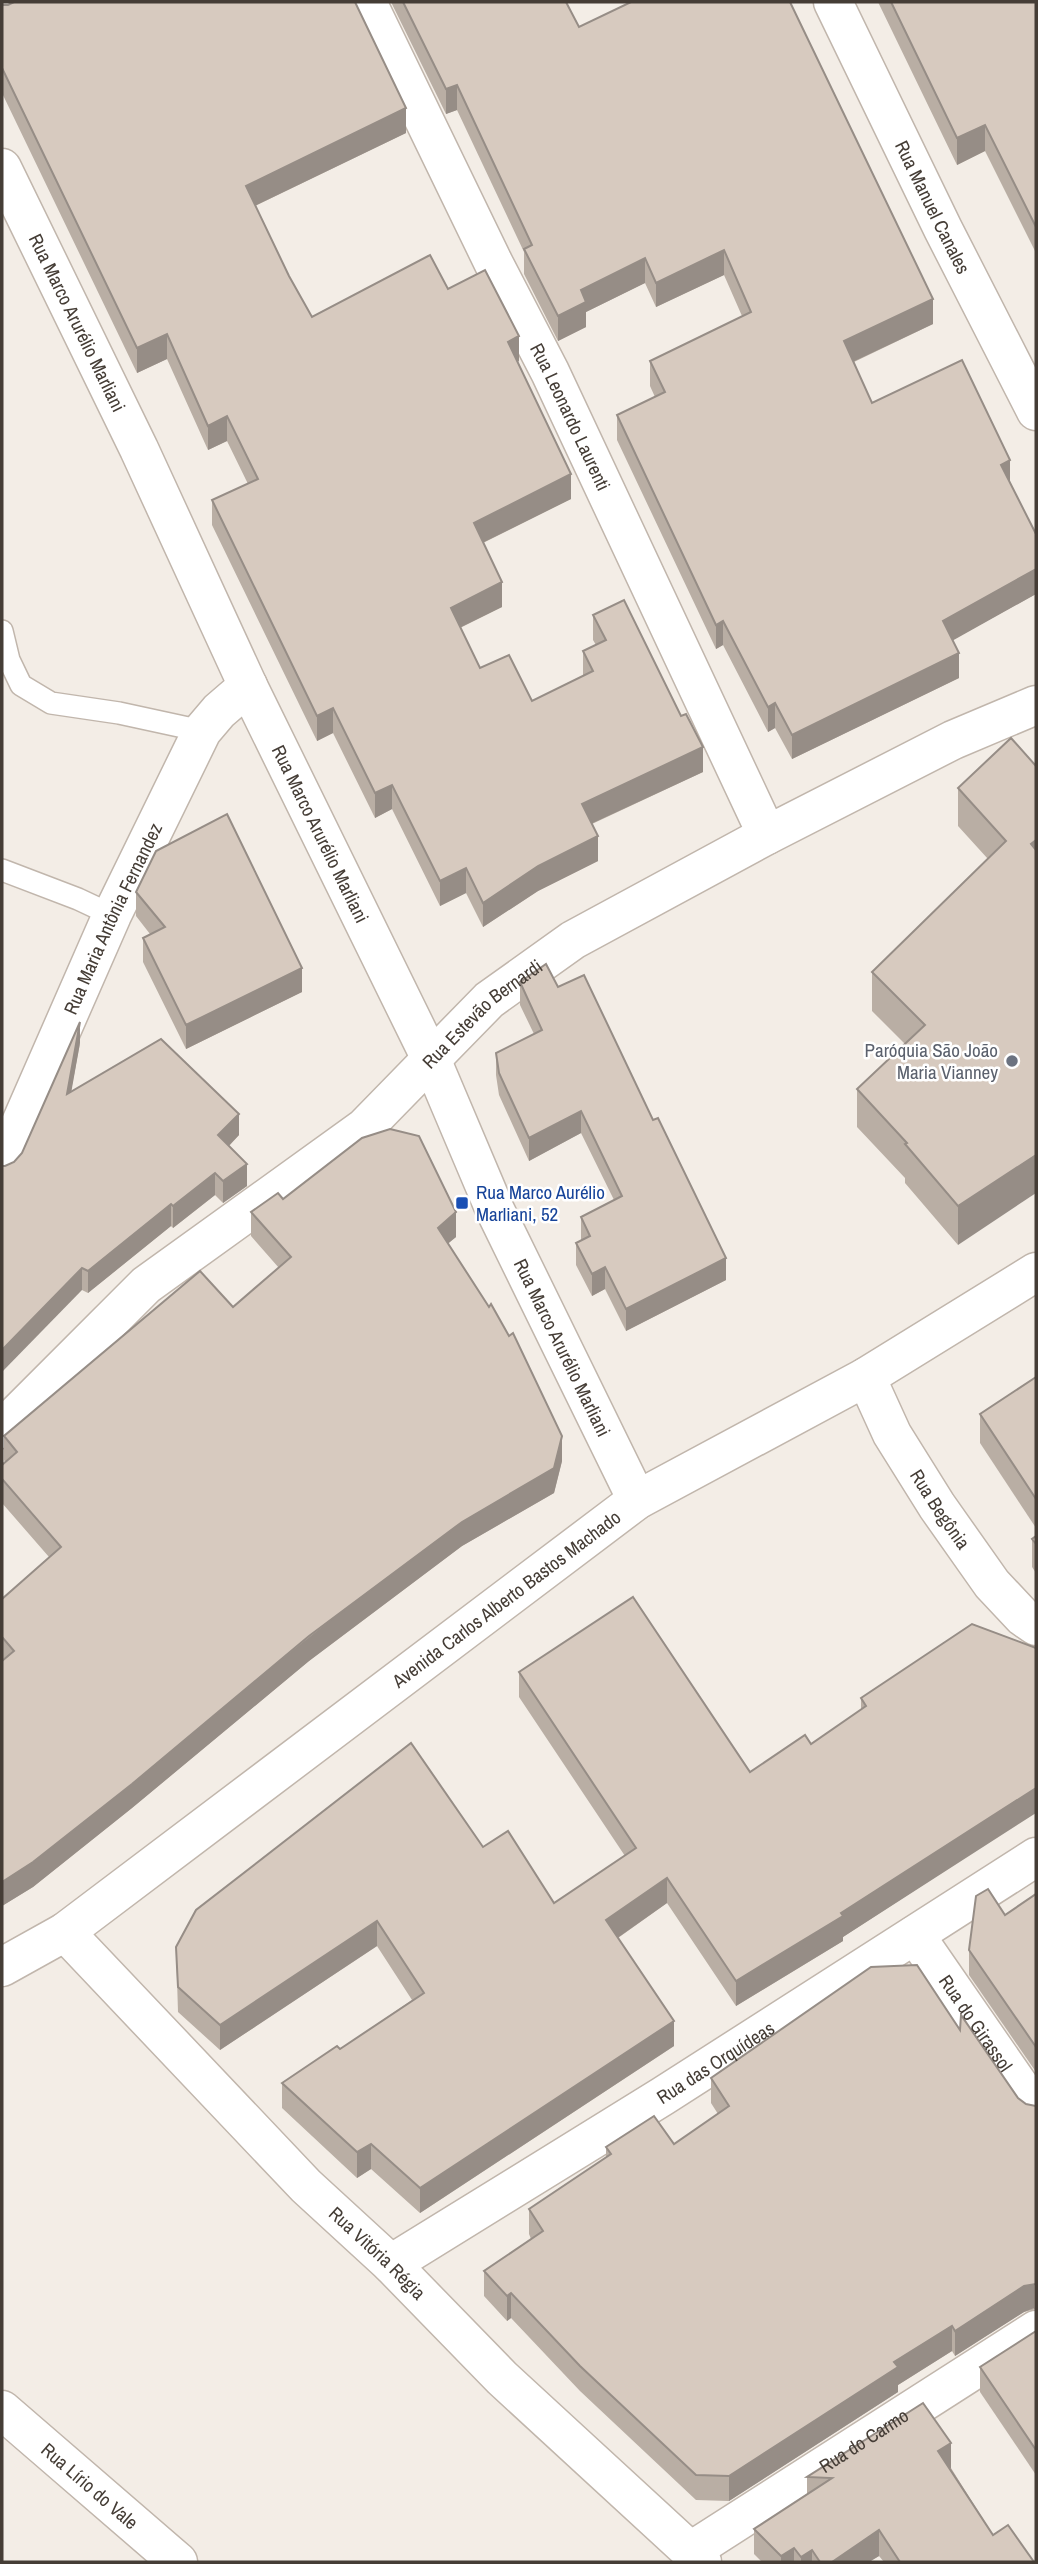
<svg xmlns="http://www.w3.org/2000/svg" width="1038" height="2564" font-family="'Archivo Narrow',sans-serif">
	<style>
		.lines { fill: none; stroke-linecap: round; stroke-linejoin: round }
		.service-casing { stroke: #c1b6ac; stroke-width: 24 }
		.minor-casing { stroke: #c1b6ac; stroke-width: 41 }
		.tertiary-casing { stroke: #c1b6ac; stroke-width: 41 }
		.service { stroke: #fff; stroke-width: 21 }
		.minor { stroke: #fff; stroke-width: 38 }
		.tertiary { stroke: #fff; stroke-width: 38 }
		.wall { fill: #b9aea4 }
		.shaded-wall { fill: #968d86 }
		.building { fill: #d7cabf; stroke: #968d86; stroke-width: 2 }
		.worship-dot { fill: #6b7280; stroke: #fff; stroke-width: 2.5 }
		.transit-dot { fill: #1a4fb4; stroke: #fff; stroke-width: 2.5 }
		.labels { text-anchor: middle; stroke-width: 5; stroke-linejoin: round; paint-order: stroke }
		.street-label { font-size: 19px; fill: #453d36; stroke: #fff }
		.worship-label { font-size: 19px; fill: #5b616d; stroke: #fff; text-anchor: end }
		.transit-label { font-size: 19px; fill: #164399; stroke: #fff; text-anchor: start }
	</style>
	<rect width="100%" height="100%" fill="#f3ede6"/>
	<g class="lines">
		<g class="service-casing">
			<g id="service">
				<path d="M2 631 9 660 21 685 51 703 119 713 202 731"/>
				<path d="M2 870 78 899 112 915"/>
			</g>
		</g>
		<g class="minor-casing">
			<g id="minor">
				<path id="s1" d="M367 2 493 262 550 372 767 835"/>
				<path id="s2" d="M833 2 943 229 1036 411"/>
				<path id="s3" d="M2 168 139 449 248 686 431 1059 495 1210 637 1500"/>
				<path id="s4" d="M2 1166 112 915 202 731 219 711 248 686"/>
				<path id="s5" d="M866 1377 892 1434 937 1506 992 1584 1023 1617 1036 1626"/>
				<path id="s6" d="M2 1429 146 1285 364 1128 489 1000 573 940 767 835 953 740 1036 705"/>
				<path id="s7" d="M65 1932 306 2186 391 2264 502 2378 702 2562"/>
				<path id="s8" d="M915 1935 1036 2110"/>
				<path id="s9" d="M391 2264 663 2096 1036 1857"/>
				<path id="s10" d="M2 2410 178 2562"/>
				<path id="s11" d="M691 2551 1036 2330"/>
			</g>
		</g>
		<g class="tertiary-casing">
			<g id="tertiary">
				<path id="s12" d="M2 1967 65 1932 637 1500 866 1377 1036 1272"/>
			</g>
		</g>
		<use href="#service" class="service"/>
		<use href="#minor" class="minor"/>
		<use href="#tertiary" class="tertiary"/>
	</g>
	<g class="wall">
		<path d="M391 2H566L579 27 933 324 854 362 872 403 1010 482 1036 594 952 640 959 678 792 759 775 728 768 732 723 645 716 649 617 440V415L655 397 650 386V361L742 316 724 275 656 307 645 283 586 312V327L558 341 524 274V252L457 110 446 114Z"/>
		<path d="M878 2H1036V253L985 151 957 165Z"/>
		<path d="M2 5 406 133 255 206 289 276 312 317 448 289 519 361 517 362 571 499 483 543 502 607 460 628 480 668 532 701 583 676V651L596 645 593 640V615L703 772 592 824 598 861 538 891 483 927 466 893 440 906 392 809 375 818 333 733 317 741 212 525V500L248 484 227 441 208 450 167 359 137 373 2 93Z"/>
		<path d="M1036 766 958 1245 905 1183V1178L857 1127V1089L905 1044 872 1011V972L988 859 958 826V788Z"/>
		<path d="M136 892 302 992 186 1049 143 962V938L150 934 136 916Z"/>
		<path d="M520 982 558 987 726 1280 626 1331 605 1289 592 1296 576 1265V1243L581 1240V1217L614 1200 581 1133 529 1161 499 1095 496 1075V1053L534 1034 520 1005Z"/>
		<path d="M80 1043 71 1091 239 1135 229 1146 247 1186 223 1203 215 1195 173 1228 171 1226 88 1293 82 1290 5 1166 14 1162 22 1153Z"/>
		<path d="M283 1199 456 1237 448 1243 562 1461 554 1493 462 1546 309 1661 132 1808 33 1887 2 1906V1599L49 1557 2 1503V1465L5 1462 4 1460V1436L233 1307 279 1268 251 1236V1212Z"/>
		<path d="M1036 1377V1528L980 1443V1414Z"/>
		<path d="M1036 1536V1573L1032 1567V1539Z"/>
		<path d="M972 1624 955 1864 843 1937V1941L736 2006 667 1903 618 1938 674 2046 420 2213 371 2169 357 2178 282 2108V2083L340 2049 412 2000 377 1946 220 2050 178 2012 176 1947 483 1847 554 1903 625 1856 519 1697V1672L750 1772 811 1744 861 1710V1698Z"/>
		<path d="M1036 1894V2072L969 1975V1950L1005 1915Z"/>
		<path d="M960 2030 1018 2098 1026 2104 1036 2106V2309L1024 2312 955 2356 952 2351 898 2385V2392L729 2501 696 2500 580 2391 511 2318 507 2321 484 2296V2271L531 2239 529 2234V2209L606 2157V2147L674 2144 718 2114 711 2103V2078Z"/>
		<path d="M1036 2331V2475L980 2392V2367Z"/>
		<path d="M951 2468 993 2535 1034 2562H884L879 2556 869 2562H762L754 2554V2529L807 2494V2477Z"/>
	</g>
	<g class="shaded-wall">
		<path d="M457 85V110L446 114V89Z"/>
		<path d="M406 108V133L246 210V186Z"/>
		<path d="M985 125V151L957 165V138Z"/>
		<path d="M724 250V275L656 307V283Z"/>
		<path d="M645 258V283L586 312V327L558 341V316L581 290Z"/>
		<path d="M933 299V324L844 366V341Z"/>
		<path d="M167 334V359L137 373V348Z"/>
		<path d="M519 336V361L508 366V342Z"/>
		<path d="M227 416V441L208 450V426Z"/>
		<path d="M1010 460V485L1001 465Z"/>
		<path d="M571 474V499L474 547V523Z"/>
		<path d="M1036 569V594L943 646V621Z"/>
		<path d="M502 582V607L451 632V608Z"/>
		<path d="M723 621V645L716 649V625Z"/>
		<path d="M959 653V678L792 759V735Z"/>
		<path d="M775 703V728L768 732V707Z"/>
		<path d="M333 708V733L317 741V716Z"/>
		<path d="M703 747V772L582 828V804Z"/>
		<path d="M392 785V809L375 818V793Z"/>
		<path d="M598 836V861L538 891 483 927V903L538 866Z"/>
		<path d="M1036 840V878L1031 844Z"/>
		<path d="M466 868V893L440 906V881Z"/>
		<path d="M302 968V992L186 1049V1025Z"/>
		<path d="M80 1022V1043L67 1116V1094Z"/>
		<path d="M581 1111V1133L529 1161V1138Z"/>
		<path d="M239 1114V1135L218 1157V1135Z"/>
		<path d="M1036 1155V1193L958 1245V1206Z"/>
		<path d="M247 1164V1186L223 1203V1181Z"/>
		<path d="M215 1173V1195L173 1228V1206Z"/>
		<path d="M171 1204V1226L88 1293V1271Z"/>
		<path d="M456 1212V1237L438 1252V1228Z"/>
		<path d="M726 1258V1280L626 1331V1309Z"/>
		<path d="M605 1267V1289L592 1296V1274Z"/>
		<path d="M82 1268V1290L2 1372V1350Z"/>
		<path d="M562 1436V1461L554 1493 462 1546 309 1661 132 1808 33 1887 2 1906V1882Z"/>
		<path d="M1036 1788V1813L843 1937V1941L736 2006V1981L955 1839Z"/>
		<path d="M667 1878V1903L606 1946V1920Z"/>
		<path d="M377 1921V1946L220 2050V2025Z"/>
		<path d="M674 2021V2046L420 2213V2188Z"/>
		<path d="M371 2144V2169L357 2178V2152Z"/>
		<path d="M1034 2283V2308L1024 2312 955 2356V2331L1024 2286Z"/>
		<path d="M511 2293V2318L507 2321V2296Z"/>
		<path d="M952 2326V2351L898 2385V2392L729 2501V2476L894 2362Z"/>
		<path d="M951 2443V2468L938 2476V2451Z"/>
		<path d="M879 2530V2556L869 2562H832Z"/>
		<path d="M794 2548V2562H781V2556Z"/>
		<path d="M812 2550V2562H801V2557Z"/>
	</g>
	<g class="building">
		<path d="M14 2H355L406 108 246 186 289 276 312 317 430 255 448 289 485 270 519 336 508 342 571 474 474 523 502 582 451 608 480 668 509 655 532 701 593 671 583 651 606 640 593 615 624 600 681 716 686 714 703 747 582 804 598 836 538 866 483 903 466 868 440 881 392 785 375 793 333 708 317 716 212 500 258 479 227 416 208 426 167 334 137 348 2 68V5H8Z"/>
		<path d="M403 2H566L579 27 631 2H790L933 299 844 341 872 403 962 360 1010 460 1001 465 1036 534V569L943 621 959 653 792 735 775 703 768 707 723 621 716 625 617 415 665 392 650 361 751 312 724 250 656 283 645 258 581 290 586 302 558 316 524 249 532 245 457 85 446 89Z"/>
		<path d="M891 2H1036V227L985 125 957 138Z"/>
		<path d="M1011 738 1036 766V840L1031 844 1036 850V1155L958 1206 905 1144 907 1143 857 1089 925 1025 872 972 1006 841 958 788Z"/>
		<path d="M227 814 302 968 186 1025 143 938 165 927 136 892 156 851Z"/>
		<path d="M546 964 558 987 584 975 653 1120 658 1118 726 1258 626 1309 605 1267 592 1274 576 1243 590 1236 581 1217 622 1196 581 1111 529 1138 499 1073 496 1053 542 1030 520 982Z"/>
		<path d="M80 1022 67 1094 161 1039 239 1114 218 1135 247 1164 223 1181 215 1173 173 1206 171 1204 88 1271 82 1268 2 1350V1166H5L14 1162 22 1153Z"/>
		<path d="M390 1129 419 1136 456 1212 438 1228 489 1307 491 1304 509 1336 513 1333 562 1436 554 1468 462 1522 309 1636 132 1784 33 1862 2 1882V1661L14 1651 2 1637V1599L61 1547 2 1479V1465L17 1452 4 1436 200 1271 233 1307 291 1257 251 1212 278 1193 283 1199 362 1138Z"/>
		<path d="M1036 1377V1499L980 1414Z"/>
		<path d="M1036 1536V1544L1032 1539Z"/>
		<path d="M633 1597 750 1772 805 1735 811 1744 866 1706 861 1698 972 1624 1036 1648V1788L841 1913 843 1916 736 1981 667 1878 606 1920 674 2021 420 2188 371 2144 357 2152 282 2083 337 2046 340 2049 424 1993 377 1921 220 2025 178 1987 176 1947 196 1910 411 1743 483 1847 508 1831 554 1903 636 1848 519 1672Z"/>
		<path d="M988 1889 1005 1915 1036 1894V2047L969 1950 976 1896Z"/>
		<path d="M917 1965 960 2030 961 2015 1018 2098 1026 2104 1036 2106V2284L1024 2286 955 2331 952 2326 894 2362 898 2367 729 2476 696 2475 580 2366 511 2293 507 2296 484 2271 543 2231 529 2209 611 2154 606 2147 654 2116 674 2144 729 2106 711 2078 871 1967Z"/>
		<path d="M1036 2331V2450L980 2367Z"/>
		<path d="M923 2403 951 2443 938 2451 993 2535 1008 2525 1034 2562H900L879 2530 832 2562H820L812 2550 801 2557 794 2548 781 2556 754 2529 832 2478 807 2477Z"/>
	</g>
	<circle class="worship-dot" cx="1012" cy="1061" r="7"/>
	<rect class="transit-dot" x="455" y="1196" width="14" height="14" rx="3.5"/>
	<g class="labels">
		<g class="street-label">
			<text dy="7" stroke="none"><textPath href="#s2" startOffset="228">Rua Manuel Canales</textPath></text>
			<text dy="7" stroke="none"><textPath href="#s3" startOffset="172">Rua Marco Arurélio Marliani</textPath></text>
			<text dy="7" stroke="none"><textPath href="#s1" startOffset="462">Rua Leonardo Laurenti</textPath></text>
			<text dy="7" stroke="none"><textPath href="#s3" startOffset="738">Rua Marco Arurélio Marliani</textPath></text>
			<text dy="7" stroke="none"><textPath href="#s4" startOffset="271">Rua Maria Antônia Fernandez</textPath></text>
			<text dy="7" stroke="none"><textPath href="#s6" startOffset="637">Rua Estevão Bernardi</textPath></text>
			<text dy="7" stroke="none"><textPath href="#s3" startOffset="1306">Rua Marco Arurélio Marliani</textPath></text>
			<text dy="7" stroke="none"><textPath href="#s5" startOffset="152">Rua Begônia</textPath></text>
			<text dy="7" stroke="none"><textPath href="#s12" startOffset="625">Avenida Carlos Alberto Bastos Machado</textPath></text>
			<text dy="7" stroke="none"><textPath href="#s8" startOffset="107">Rua do Girassol</textPath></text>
			<text dy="7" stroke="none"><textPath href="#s9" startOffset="382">Rua das Orquídeas</textPath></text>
			<text dy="7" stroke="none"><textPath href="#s7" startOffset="448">Rua Vitória Régia</textPath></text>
			<text dy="7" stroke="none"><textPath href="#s11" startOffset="205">Rua do Carmo</textPath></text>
			<text dy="7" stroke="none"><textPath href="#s10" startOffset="116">Rua Lírio do Vale</textPath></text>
		</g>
		<g class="worship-label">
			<text x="998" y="1057">Paróquia São João<tspan x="998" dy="22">Maria Vianney</tspan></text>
		</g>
		<g class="transit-label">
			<text x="476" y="1199">Rua Marco Aurélio<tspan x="476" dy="22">Marliani, 52</tspan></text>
		</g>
	</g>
	<rect width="1038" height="2564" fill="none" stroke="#453d36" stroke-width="7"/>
</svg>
